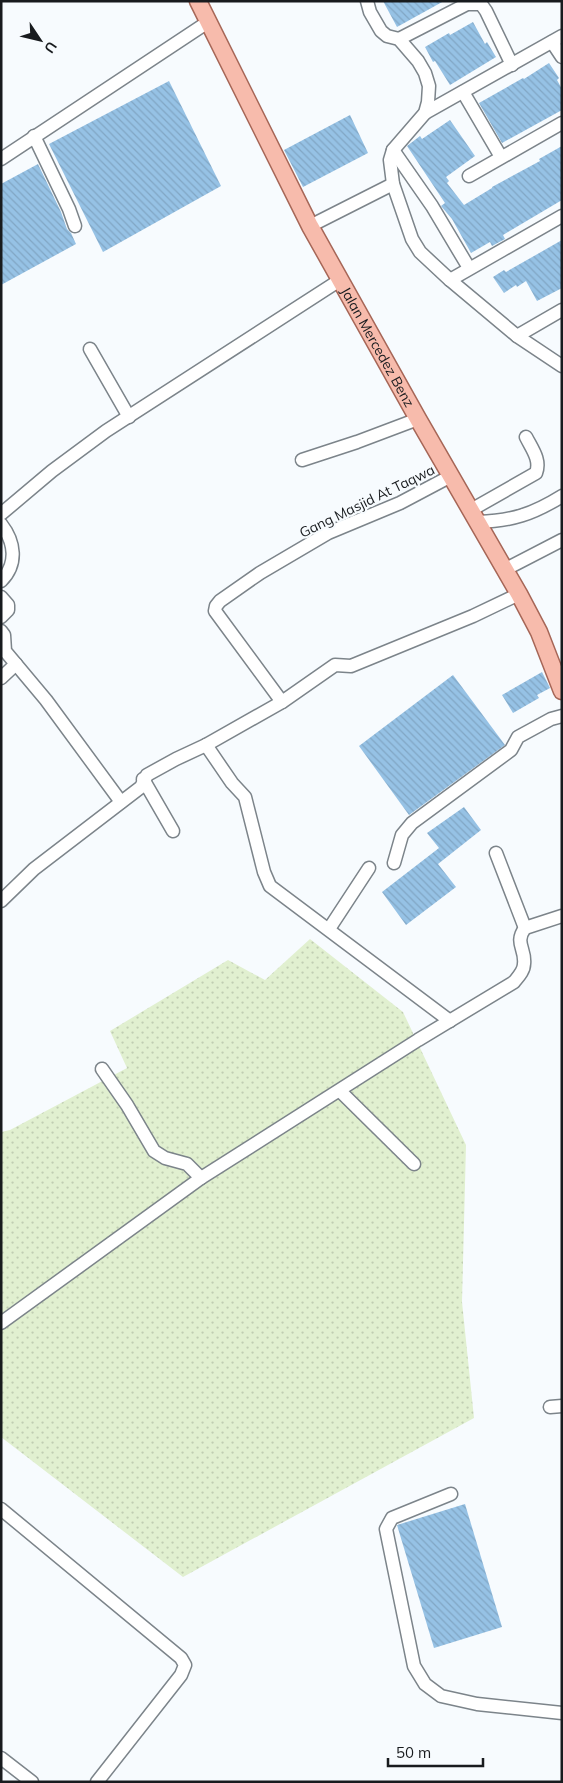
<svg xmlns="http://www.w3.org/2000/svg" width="563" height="1783" font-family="Mulish,sans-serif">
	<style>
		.grass { fill: url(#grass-dots) }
		.building { fill: url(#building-back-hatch) }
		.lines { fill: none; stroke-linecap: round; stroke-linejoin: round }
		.minor-casing { stroke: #7c848a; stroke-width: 15 }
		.major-casing { stroke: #a66657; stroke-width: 19 }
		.minor { stroke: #fff; stroke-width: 12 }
		.major { stroke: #f7bbac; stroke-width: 16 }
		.labels { text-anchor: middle; stroke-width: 4.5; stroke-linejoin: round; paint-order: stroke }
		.street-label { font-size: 14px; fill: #181b1e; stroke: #f7fbfe }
	</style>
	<defs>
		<pattern id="grass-dots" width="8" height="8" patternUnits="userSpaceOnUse" patternTransform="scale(1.25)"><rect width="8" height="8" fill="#e1f0d0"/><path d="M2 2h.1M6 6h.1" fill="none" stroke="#c0cdb2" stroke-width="1.8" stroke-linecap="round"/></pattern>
		<pattern id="building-back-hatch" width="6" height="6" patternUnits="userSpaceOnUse" patternTransform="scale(1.25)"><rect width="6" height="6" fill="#96c2e5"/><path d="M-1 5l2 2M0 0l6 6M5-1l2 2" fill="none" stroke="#81a6c4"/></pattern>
	</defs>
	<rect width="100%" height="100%" fill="#f7fbfe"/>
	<path class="grass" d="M310 939 403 1012 466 1145 462 1302 474 1418 183 1577 1 1437V1132L10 1130 127 1068 110 1031 228 960 265 980Z"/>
	<g class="building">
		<path d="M383 1H444L397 27Z"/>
		<path d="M473 22 485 44 487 42 496 57 450 85 435 61 433 62 425 47 449 33 450 35Z"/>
		<path d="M549 63 559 78 557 80 562 89V110L502 143 479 103 523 78 524 79Z"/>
		<path d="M169 81 221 186 103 252 49 144Z"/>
		<path d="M350 115 368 153 303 187 284 150Z"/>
		<path d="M450 120 475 156 446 177 449 181 447 183 464 205 492 188V187L540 161 539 159 562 146V200L503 235 505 239 492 246 490 242 471 253 452 219 441 206 445 203 407 146 420 136 422 139Z"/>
		<path d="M38 164 61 212 67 229 71 233 76 244 1 285V184Z"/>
		<path d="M562 240V288L537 301 526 281 517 287 516 285 504 293 493 277 504 270 506 272Z"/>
		<path d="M542 672 550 688 537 695 539 698 513 713 502 695Z"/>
		<path d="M453 675 505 745 409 815 359 746Z"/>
		<path d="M464 807 481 830 438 864 456 887 406 925 382 892 439 848 427 833Z"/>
		<path d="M465 1504 502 1627 434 1648 397 1525Z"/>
	</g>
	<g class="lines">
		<g class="minor-casing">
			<g id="minor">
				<path d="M367 1 370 12 381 31 387 36 399 39 418 61 425 73 429 86 428 102 425 113 393 150 390 160 393 184 412 239 420 252 450 280 517 336 562 366"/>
				<path d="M399 39 467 4H481L486 11 512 65"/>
				<path d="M552 42 562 57"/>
				<path d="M463 92 501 157"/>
				<path d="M425 113 562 36"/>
				<path d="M34 136 69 209 75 226"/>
				<path d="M393 150 432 206 469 268"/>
				<path d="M1 159 208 22"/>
				<path d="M469 176 562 123"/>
				<path d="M310 226 393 184"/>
				<path d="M450 280 562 216"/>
				<path d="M517 336 562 310"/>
				<path d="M90 349 129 417"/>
				<path d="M302 460 357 442 418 419"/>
				<path d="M471 510 536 473C541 460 532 449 526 437"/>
				<path d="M1 514 52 471 106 431 340 280"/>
				<path d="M478 522C512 521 533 514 562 496"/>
				<path d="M1 524C15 542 18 564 1 581"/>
				<path d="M506 569 562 540"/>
				<path d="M1 597 8 605V610L1 617"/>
				<path d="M1 631 4 635 5 651 46 700 121 802"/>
				<path d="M1 678 16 664"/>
				<path d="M282 702 215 611 216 606 220 601 260 573 328 533 400 503 451 476"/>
				<path d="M206 745 232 783 245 797 264 872 270 886 450 1021"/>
				<path d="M143 779 173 831"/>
				<path d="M496 853 525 928"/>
				<path d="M394 863 402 835 412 823 511 750 518 737 551 719 562 716"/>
				<path d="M1 901 34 869 141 787 147 775 176 759 206 745 282 702 335 665 351 666 473 616 519 594"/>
				<path d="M329 929 369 868"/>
				<path d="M102 1069 127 1105 154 1151 165 1158 187 1164 201 1178"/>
				<path d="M340 1091 414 1164"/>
				<path d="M1 1323 201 1178 418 1040 514 982C518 977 524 971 524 964 526 949 514 943 525 928L562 916"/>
				<path d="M550 1407 562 1406"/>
				<path d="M451 1494 392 1518 386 1529 414 1666 425 1684 441 1696 477 1704 562 1713"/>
				<path d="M1 1509 181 1658 185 1665 181 1675 97 1782"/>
				<path d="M1 1758 32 1782"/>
			</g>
		</g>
		<g class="major-casing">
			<g id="major">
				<path id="s1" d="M198 1 310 226 418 419 519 594 539 632 562 691"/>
			</g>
		</g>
		<use href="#minor" class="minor"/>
		<use href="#major" class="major"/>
	</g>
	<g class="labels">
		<g class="street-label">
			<text dy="5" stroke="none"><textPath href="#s1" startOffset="390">Jalan Mercedez Benz</textPath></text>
			<text transform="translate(367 501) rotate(-26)" y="5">Gang Masjid At Taqwa</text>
		</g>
	</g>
	<rect width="563" height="1783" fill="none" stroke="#181b1e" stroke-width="5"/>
	<g transform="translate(40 40) rotate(125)" stroke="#f7fbfe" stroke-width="4" paint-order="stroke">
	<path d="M0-4L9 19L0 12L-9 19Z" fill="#181b1e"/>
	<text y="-8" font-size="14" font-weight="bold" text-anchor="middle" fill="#181b1e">U</text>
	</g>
	<path d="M388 1758v8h95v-8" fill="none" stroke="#181b1e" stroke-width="2.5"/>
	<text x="396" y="1758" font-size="15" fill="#181b1e" stroke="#f7fbfe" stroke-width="4" paint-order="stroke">50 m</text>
</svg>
